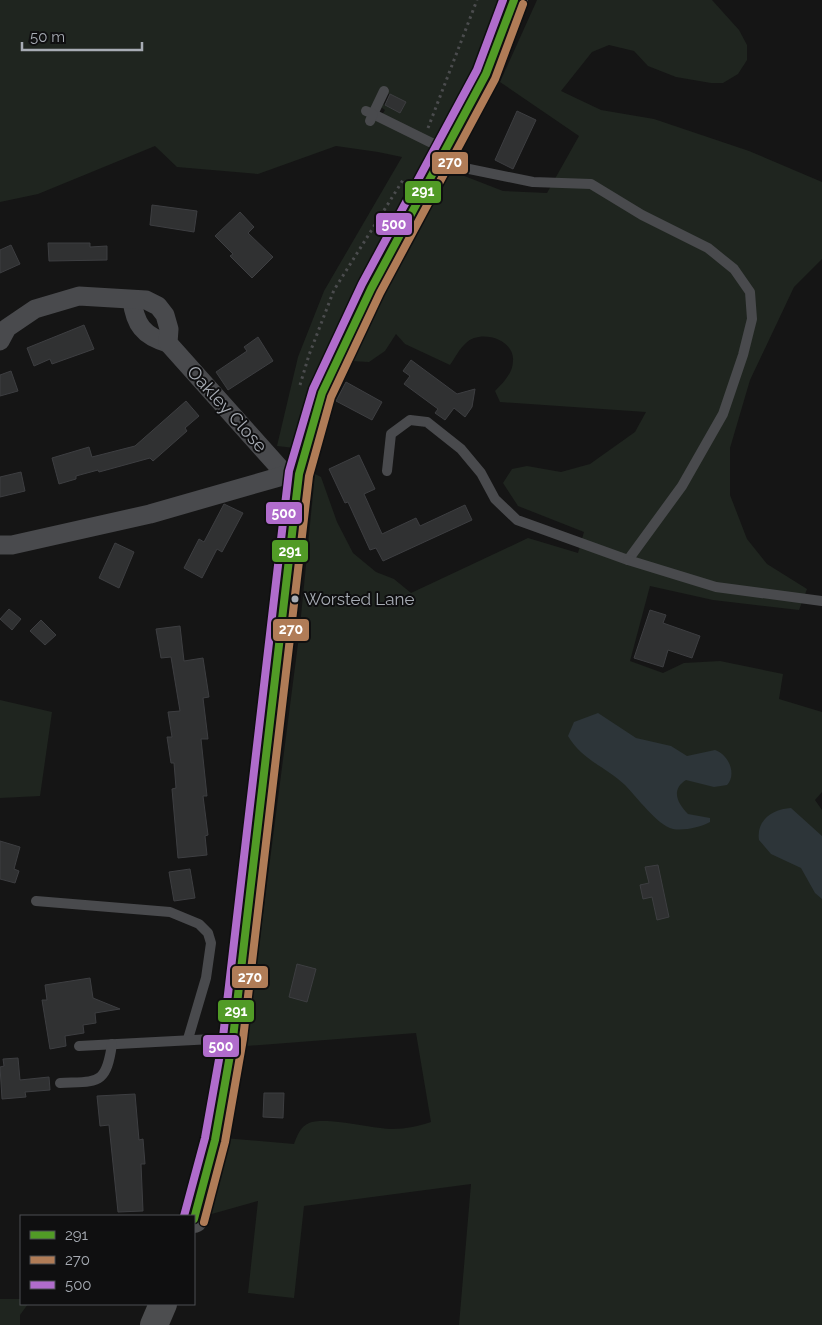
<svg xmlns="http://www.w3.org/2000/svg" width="822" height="1325" font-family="Raleway,sans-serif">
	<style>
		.green { fill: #1f251f; fill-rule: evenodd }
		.water { fill: #2d3539 }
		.building { fill: #303132; stroke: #3d3e41 }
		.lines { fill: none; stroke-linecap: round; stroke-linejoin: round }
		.path { stroke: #4b4c4e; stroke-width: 3; stroke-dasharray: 2.5 4; stroke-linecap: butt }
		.service { stroke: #494a4d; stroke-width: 10 }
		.minor { stroke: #494a4d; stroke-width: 19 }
		.trunk { stroke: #4c4d4f; stroke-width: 28 }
		.bus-1-casing { stroke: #0f0f10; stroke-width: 11 }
		.bus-2-casing { stroke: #0f0f10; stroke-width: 11 }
		.bus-3-casing { stroke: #0f0f10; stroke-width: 11 }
		.bus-1 { stroke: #519b26; stroke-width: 8 }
		.bus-2 { stroke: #b07c57; stroke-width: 8 }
		.bus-3 { stroke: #b06ccc; stroke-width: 8 }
		.bus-dot { fill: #a7acb4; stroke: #0f0f10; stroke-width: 2 }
		.labels { text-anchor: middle; stroke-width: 4; stroke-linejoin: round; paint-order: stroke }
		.bus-label { font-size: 17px; fill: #a7acb4; stroke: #0f0f10; text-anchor: start }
		.street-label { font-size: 18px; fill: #a7acb4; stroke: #0f0f10 }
		.line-badge { stroke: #0f0f10; stroke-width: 2 }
		.badge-label { font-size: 14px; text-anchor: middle; font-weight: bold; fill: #fff }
	</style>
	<rect width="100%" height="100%" fill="#151515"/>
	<g class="green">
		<path d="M0 0H503L475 69 426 158 400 211 295 448 277 446 298 357 324 291 402 157 378 152 336 146 258 174 177 167 155 146 38 194 0 202ZM384 86 389 89 387 93 406 102 400 113 383 104 381 107 385 110 382 115 375 119 371 126 365 123Z"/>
		<path d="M537 0H712L739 30 747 45V60L738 74 723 83H711L676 77 648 66 634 51 609 45 592 52 561 91 601 110 654 119 749 151 822 182V259L794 287 750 380 730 448V495L747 539 767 564 807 589 799 610 713 600 650 586 630 661 663 673 684 663 720 661 783 674 779 699 822 712V792L815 800 822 810V1325H459L471 1184 304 1206 294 1298 248 1293 258 1201 201 1217 224 1138 294 1144C297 1136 300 1127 309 1123 325 1116 373 1129 393 1129 406 1129 419 1126 431 1122L416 1033 246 1046 299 636 315 474 321 477 337 522 353 553 376 572 394 579 411 593 528 538 578 553 584 532 518 506 503 483 512 469 527 466 561 472 590 464 635 432 646 412 500 402 495 391C503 383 513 373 513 361 515 339 480 329 466 343 459 349 455 358 450 365L405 344 396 334 385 351 369 362 351 361 382 295 449 170 503 191 547 193 579 136 500 82Z"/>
		<path d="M0 700 52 712 40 796 0 798Z"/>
		<path d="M0 1299H21V1304H28L20 1315V1325H0Z"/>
	</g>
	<g class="water">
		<path d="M598 713 636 738 671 746 687 756 715 750C729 755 737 774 727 785L714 787 686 780C670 790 678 804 688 814L710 818V822C701 827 684 831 673 829 657 825 637 797 625 785 606 767 582 760 568 736L574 722Z"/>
		<path d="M791 808 822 836V899L815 893 801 868 771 854 759 840C756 820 773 809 791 808Z"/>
	</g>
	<g class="building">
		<path d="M390 94 406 102 400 113 385 105Z"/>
		<path d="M517 111 536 120 513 169 495 160Z"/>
		<path d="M152 205 197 211 194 232 150 225Z"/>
		<path d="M240 212 254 227 248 233 273 257 252 278 230 256 233 254 215 236Z"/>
		<path d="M48 243H90V247L107 246V260L49 261Z"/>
		<path d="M11 245 20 264 0 273V250Z"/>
		<path d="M84 325 94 349 52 364 50 359 34 366 27 348Z"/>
		<path d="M258 337 273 361 228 390 216 372 247 351 244 347Z"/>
		<path d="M411 360 457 394 475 389 472 407 465 417 454 408 445 420 435 413 438 409 404 384 410 376 403 371Z"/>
		<path d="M11 371 18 391 0 396V375Z"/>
		<path d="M346 382 382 402 372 420 336 401Z"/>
		<path d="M186 401 199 416 185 428 187 431 153 461 150 458 99 472 98 470 76 476V479L59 484 52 458 89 447 92 457 135 446Z"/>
		<path d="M359 455 375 489 364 494 382 534 416 518 420 526 465 505 472 520 383 561 376 548 370 550 348 502 345 503 329 469Z"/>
		<path d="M21 472 25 491 0 497V477Z"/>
		<path d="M224 504 243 513 222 552 217 549 202 578 184 568 199 539 204 542Z"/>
		<path d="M115 543 134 552 119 588 99 578Z"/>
		<path d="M9 609 21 619 12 630 0 619Z"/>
		<path d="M650 610 666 615 663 623 700 636 692 658 668 650 663 667 634 658Z"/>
		<path d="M41 620 56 635 45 645 30 631Z"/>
		<path d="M180 626 184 661 203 658 209 697 203 698 208 739H201L207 796H203L208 835 205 836 207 855 178 858 172 789 176 788 174 763H171L167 737H172L168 712 180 711 171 657 161 658 156 629Z"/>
		<path d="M0 841 20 847 14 869 19 871 15 883 0 879Z"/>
		<path d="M658 865 669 917 657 920 652 897 643 899 640 885 649 883 645 867Z"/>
		<path d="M190 869 195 898 174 901 169 872Z"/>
		<path d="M297 964 316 969 307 1002 289 997Z"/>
		<path d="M90 978 93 998 120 1009 95 1013 96 1023 83 1025 84 1033 65 1036 66 1046 50 1049 42 1000H47L45 985Z"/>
		<path d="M18 1058 20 1080 49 1077 50 1090 25 1092 26 1097 2 1099 0 1067 4 1066 3 1059Z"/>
		<path d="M264 1093H284L283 1118 263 1117Z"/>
		<path d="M135 1094 139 1140 143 1139 145 1164H141L143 1211 118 1212 109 1125 100 1126 97 1096Z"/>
	</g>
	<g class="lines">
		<g class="path">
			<path d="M428 128 477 0"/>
			<path d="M300 385 309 355 334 290 403 180"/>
		</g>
		<g class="service">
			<path d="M384 91 373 114 446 150"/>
			<path d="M366 111 373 114 370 121"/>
			<path d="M387 471 391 434 410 420 427 422 461 449 481 473 495 499 517 520 628 560 682 486 723 414 743 355 752 319 750 292 734 269 708 248 642 215 591 184 533 182 440 163"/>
			<path d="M628 560 716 587 822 601"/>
			<path d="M36 901 170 912 199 924 208 933 211 943 206 978 188 1039"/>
			<path d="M79 1046 232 1038"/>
			<path d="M60 1083C98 1081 106 1086 112 1044"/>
		</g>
		<g class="minor">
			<path d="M132 300C135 324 143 336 168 343"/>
			<path d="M0 341 7 328 35 309 79 296 146 300 158 306 165 315 169 329 168 343 286 475"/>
			<path d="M0 545H12L150 514 286 475 297 474"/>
		</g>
		<g class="trunk">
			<path d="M194 1219 215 1140 233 1038 299 474 322 393 371 289 486 74 514 0"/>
			<path d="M154 1325 163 1304"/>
		</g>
		<g class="bus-1-casing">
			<path id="bus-1" d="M194 1219 215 1140 233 1038 299 474 322 393 371 289 486 74 514 0"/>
		</g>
		<g class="bus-2-casing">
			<path id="bus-2" d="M204 1222 225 1142 243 1039 309 476 331 397 380 293 495 79 523 4"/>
		</g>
		<g class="bus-3-casing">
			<path id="bus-3" d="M184 1216 205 1138 223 1037 289 471 313 389 362 284 477 70 503 0"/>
		</g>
		<use href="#bus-1" class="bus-1"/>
		<use href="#bus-2" class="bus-2"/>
		<use href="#bus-3" class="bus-3"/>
	</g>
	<circle class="bus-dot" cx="295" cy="599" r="4.5"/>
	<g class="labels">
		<g class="bus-label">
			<text x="304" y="605">Worsted Lane</text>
		</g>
		<g class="street-label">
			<text transform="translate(227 409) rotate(48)" y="6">Oakley Close</text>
		</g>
	</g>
	<g class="line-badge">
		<rect x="431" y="151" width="38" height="24" rx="5" fill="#b07c57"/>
		<rect x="404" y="180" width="38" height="24" rx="5" fill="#519b26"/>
		<rect x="375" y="212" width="38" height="24" rx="5" fill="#b06ccc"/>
		<rect x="265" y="501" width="38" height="24" rx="5" fill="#b06ccc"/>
		<rect x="271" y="539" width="38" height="24" rx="5" fill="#519b26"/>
		<rect x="272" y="618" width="38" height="24" rx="5" fill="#b07c57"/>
		<rect x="231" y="965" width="38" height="24" rx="5" fill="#b07c57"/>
		<rect x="217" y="999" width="38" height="24" rx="5" fill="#519b26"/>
		<rect x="202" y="1034" width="38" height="24" rx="5" fill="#b06ccc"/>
	</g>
	<g class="badge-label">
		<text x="450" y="167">270</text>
		<text x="423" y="196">291</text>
		<text x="394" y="229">500</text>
		<text x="284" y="518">500</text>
		<text x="290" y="556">291</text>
		<text x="291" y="634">270</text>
		<text x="250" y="982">270</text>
		<text x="236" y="1016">291</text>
		<text x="221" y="1051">500</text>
	</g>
	<rect x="20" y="1215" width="175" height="90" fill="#0f0f10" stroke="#4c4e52"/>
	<rect x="30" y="1231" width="25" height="8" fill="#519b26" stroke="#4c4e52"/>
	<text x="65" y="1240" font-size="15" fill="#a7acb4">291</text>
	<rect x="30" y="1256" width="25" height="8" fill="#b07c57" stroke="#4c4e52"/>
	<text x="65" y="1265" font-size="15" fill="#a7acb4">270</text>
	<rect x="30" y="1281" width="25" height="8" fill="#b06ccc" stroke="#4c4e52"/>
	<text x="65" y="1290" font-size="15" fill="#a7acb4">500</text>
	<path d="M22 42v8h120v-8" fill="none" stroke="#a7acb4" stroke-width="2.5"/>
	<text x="30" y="42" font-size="15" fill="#a7acb4" stroke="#0f0f10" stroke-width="4" paint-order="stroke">50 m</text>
</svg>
